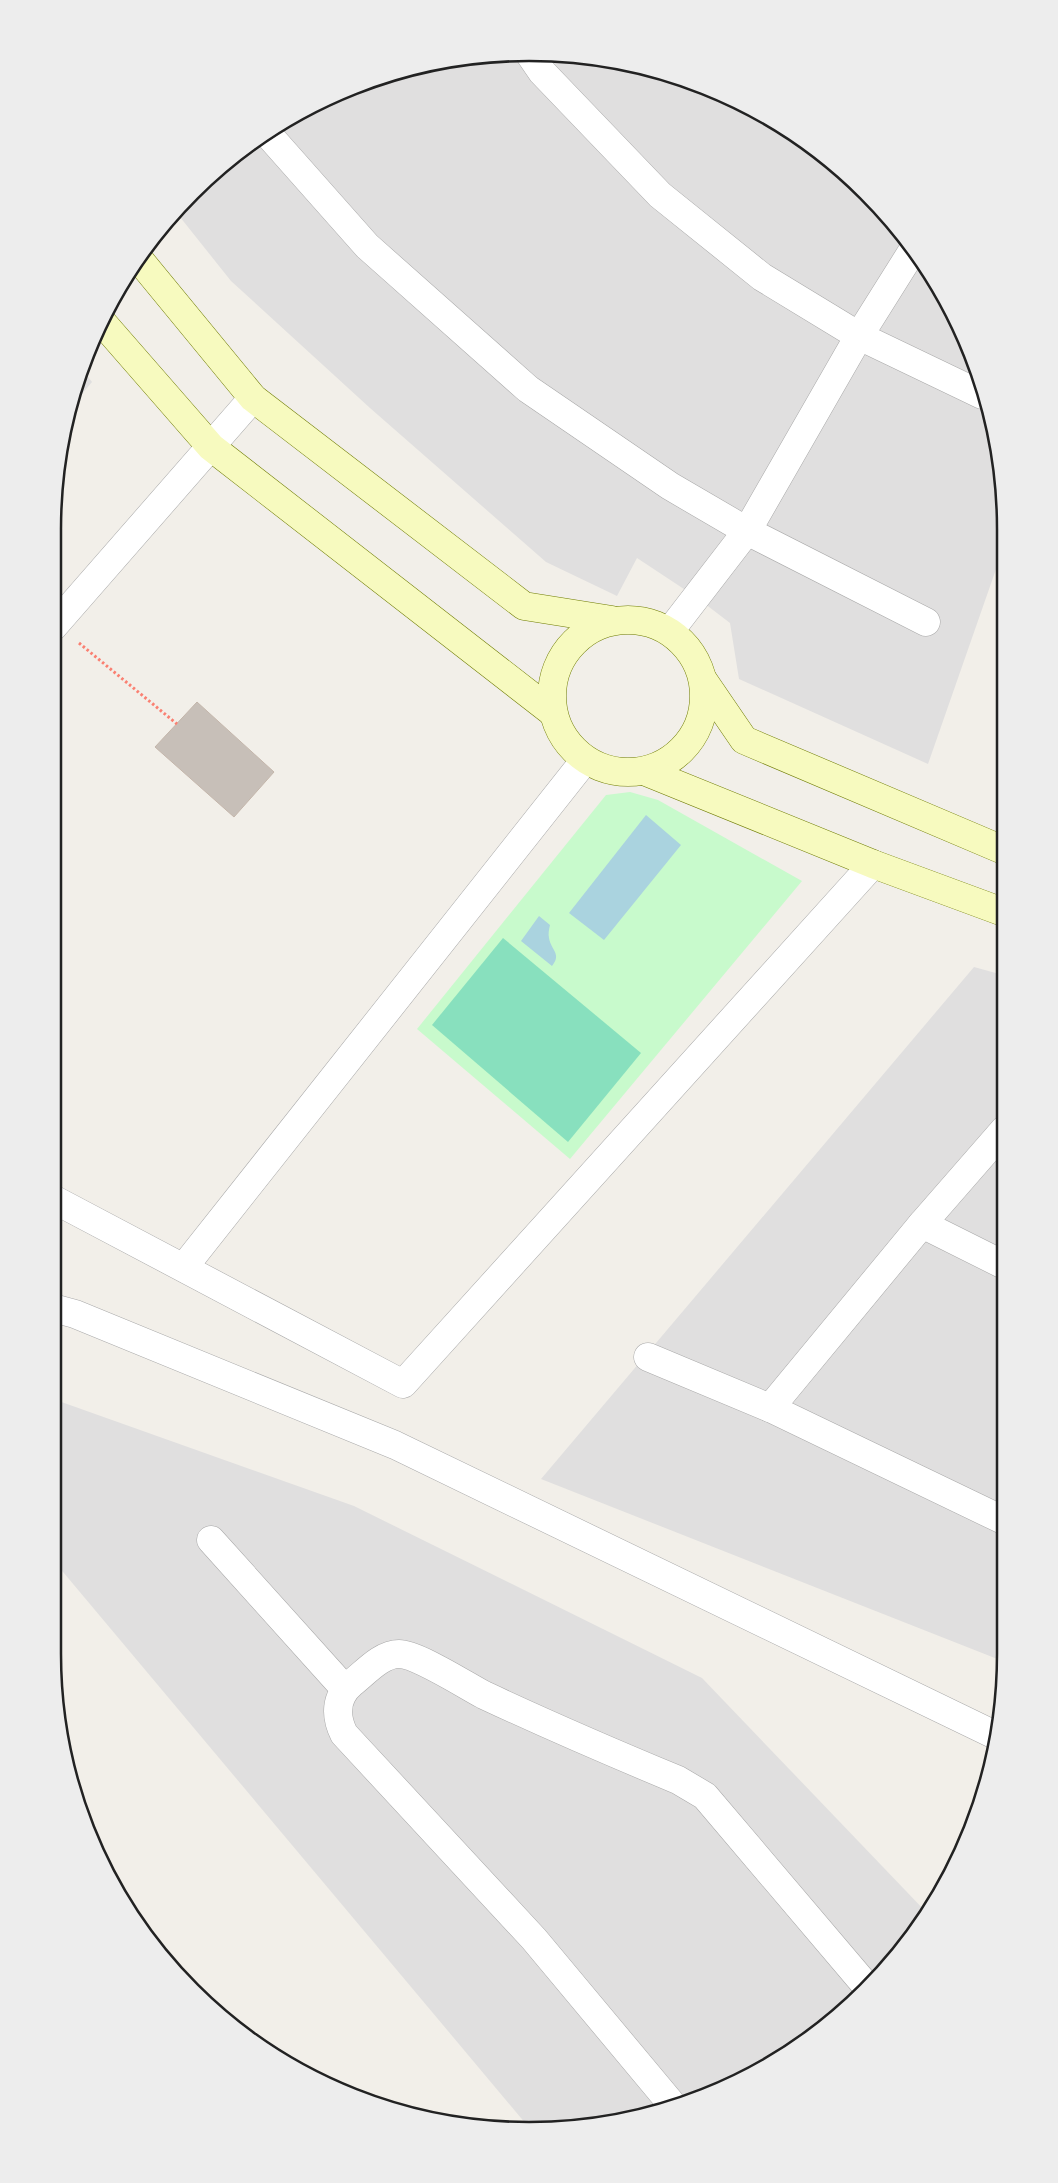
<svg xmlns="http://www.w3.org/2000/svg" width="1058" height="2183" font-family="Montserrat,sans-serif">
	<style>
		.residential { fill: #e0dfdf }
		.park { fill: #c8facc }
		.pitch { fill: #88e0be }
		.water { fill: #aad3df }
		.building { fill: #c7bfb8; stroke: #c4b6ab }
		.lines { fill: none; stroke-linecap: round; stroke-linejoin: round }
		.street-casing { stroke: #a9a9a9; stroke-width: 29 }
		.secondary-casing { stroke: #707d05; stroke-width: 29 }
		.path { stroke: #fa8072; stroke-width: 3; stroke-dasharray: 2.5 2.5; stroke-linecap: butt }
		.street { stroke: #fff; stroke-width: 28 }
		.secondary { stroke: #f7fabf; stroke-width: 28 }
		.rim { fill: none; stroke: #222; stroke-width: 2.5 }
	</style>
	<rect width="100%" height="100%" fill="#f2efe9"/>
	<g class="residential">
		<path d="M529 53 622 62 712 89 819 151 907 239 969 346 1001 467 1002 552 928 764 739 679 730 623 696 597 637 558 617 596 546 562 370 408 231 281 176 212 192 192 265 133 347 89 436 62Z"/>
		<path d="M82 369 92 382 71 407Z"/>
		<path d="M974 967 1003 975 1005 1662 541 1479Z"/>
		<path d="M53 1399 354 1506 702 1678 928 1914 925 1918 866 1991 740 2081 591 2126 526 2124 53 1560Z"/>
	</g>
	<path class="park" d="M630 792 658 800 802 881 570 1159 417 1029 606 795Z"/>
	<path class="pitch" d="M503 938 641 1053 568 1142 432 1025Z"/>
	<g class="water">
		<path d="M646 815 681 845 604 940 569 913Z"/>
		<path d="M539 916 550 925C549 929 548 934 549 938 551 950 562 954 552 966L521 941Z"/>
	</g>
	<path class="building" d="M197 702 274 772 234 817 155 747Z"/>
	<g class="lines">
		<g class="street-casing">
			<g id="street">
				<path d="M529 53 542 72 660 195 762 277 859 336 982 395"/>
				<path d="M266 132 367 246 528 389 670 486 747 531 926 622"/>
				<path d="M53 627 253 398"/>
				<path d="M670 631 747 531 859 336 913 250"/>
				<path d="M53 1199 403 1384 873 864"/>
				<path d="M922 1224 1004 1265"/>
				<path d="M184 1267 585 760"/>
				<path d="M53 1308 75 1314 395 1445 997 1736"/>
				<path d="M648 1357 770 1408 1005 1521"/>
				<path d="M770 1408 922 1224 1004 1130"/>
				<path d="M211 1540 345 1689"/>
				<path d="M670 2102 534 1939 344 1734C335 1716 335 1697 352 1683 365 1673 381 1654 399 1654 417 1654 465 1685 484 1695 548 1725 613 1753 678 1780L705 1796 868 1988"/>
			</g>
		</g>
		<g class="secondary-casing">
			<g id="secondary">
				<path d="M138 258 253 398 524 606 612 620"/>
				<path d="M102 322 211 447 552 712"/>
				<circle cx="628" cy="696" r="76"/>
				<path d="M703 680 744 740 1003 850"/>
				<path d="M644 771 873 864 1003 912"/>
			</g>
		</g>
		<path class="path" d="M79 643 177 724"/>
		<use href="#street" class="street"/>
		<use href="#secondary" class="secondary"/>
	</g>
	<path d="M0 0H1058V2183H0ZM529 61H529A468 468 0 0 1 997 529V1654A468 468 0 0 1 529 2122H529A468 468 0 0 1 61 1654V529A468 468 0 0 1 529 61Z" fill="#ededed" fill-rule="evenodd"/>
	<path class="rim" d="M529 61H529A468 468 0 0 1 997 529V1654A468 468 0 0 1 529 2122H529A468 468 0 0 1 61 1654V529A468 468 0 0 1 529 61Z"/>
</svg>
